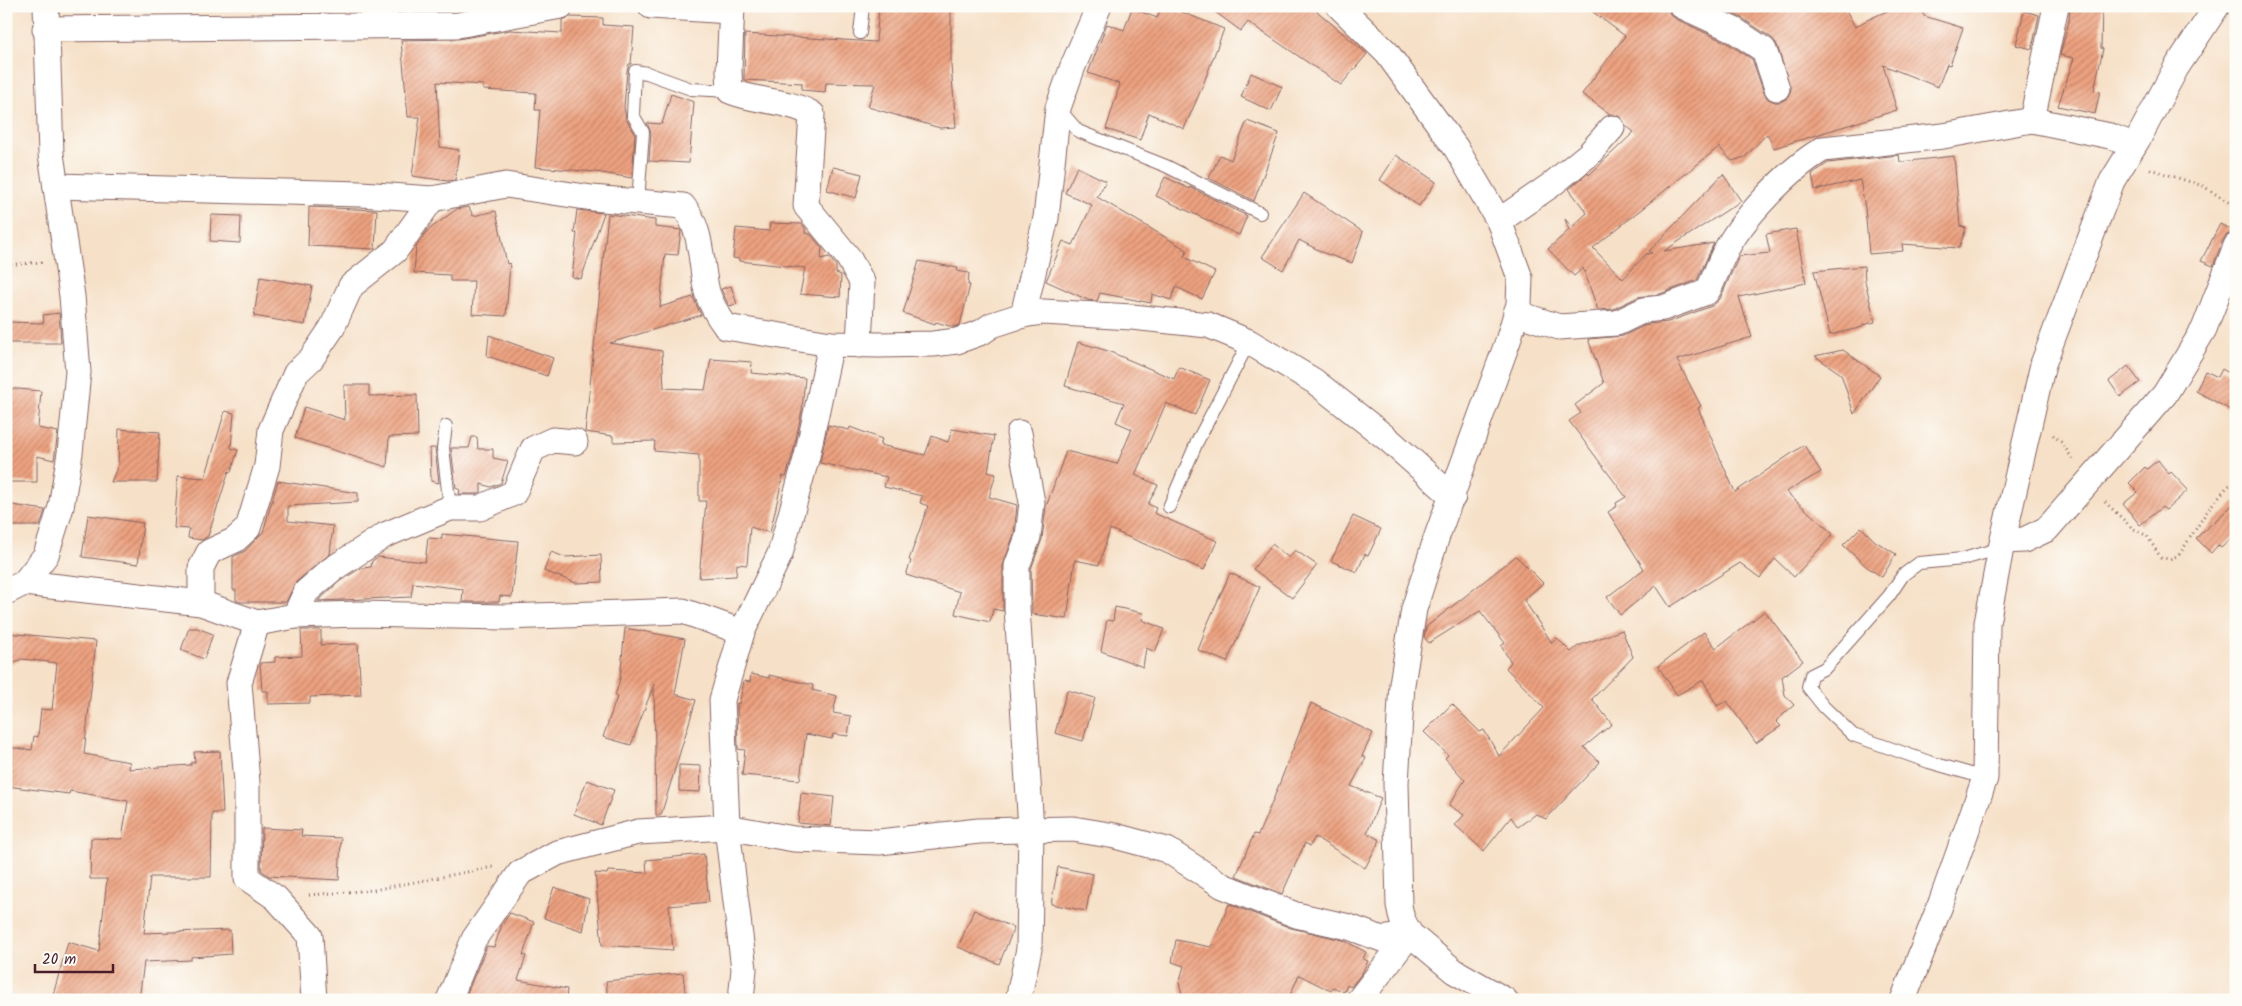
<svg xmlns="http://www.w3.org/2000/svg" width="2242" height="1006" font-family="Kalam,sans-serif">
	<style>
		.building { fill: url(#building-hatch) }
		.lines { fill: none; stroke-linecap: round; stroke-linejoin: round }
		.service-casing { stroke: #866362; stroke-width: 14 }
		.minor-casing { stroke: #866362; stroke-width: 27 }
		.path { stroke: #866362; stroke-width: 3; stroke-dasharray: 1 4; stroke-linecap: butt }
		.service { stroke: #fff; stroke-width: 12 }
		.minor { stroke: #fff; stroke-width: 25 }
	</style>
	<defs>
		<pattern id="building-hatch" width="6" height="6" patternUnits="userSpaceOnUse" patternTransform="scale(1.25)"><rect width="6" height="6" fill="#eda280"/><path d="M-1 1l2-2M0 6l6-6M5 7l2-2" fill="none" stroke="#c28369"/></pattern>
	</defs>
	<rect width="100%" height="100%" fill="#fdfcf7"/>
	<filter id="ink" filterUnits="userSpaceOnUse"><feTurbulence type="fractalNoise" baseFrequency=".02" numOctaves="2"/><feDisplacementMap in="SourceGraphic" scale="10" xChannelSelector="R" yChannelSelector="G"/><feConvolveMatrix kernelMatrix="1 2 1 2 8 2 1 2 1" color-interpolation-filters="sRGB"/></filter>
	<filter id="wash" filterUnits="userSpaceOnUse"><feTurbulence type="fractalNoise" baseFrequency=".0096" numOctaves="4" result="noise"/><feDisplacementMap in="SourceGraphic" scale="20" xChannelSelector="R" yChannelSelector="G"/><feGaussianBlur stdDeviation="1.12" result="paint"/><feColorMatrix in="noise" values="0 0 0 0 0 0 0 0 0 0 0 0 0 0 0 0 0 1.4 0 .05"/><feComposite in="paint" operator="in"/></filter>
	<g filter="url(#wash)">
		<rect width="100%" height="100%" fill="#f6e0c7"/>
		<g id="blocks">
			<g class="building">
				<path d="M879 6H951V65L956 127 940 128 868 107 875 84 826 83 825 92 802 90V83L744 80 745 34 876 42Z"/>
				<path d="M1162 6H1167L1224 29 1203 85 1184 129 1149 113 1140 140 1106 129 1120 84 1088 73 1107 24 1124 30 1132 8 1157 18Z"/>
				<path d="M1207 6H1311L1367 54 1341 85 1248 22 1241 31Z"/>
				<path d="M1585 6H1668L1670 14 1676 19 1727 43 1752 59 1764 93 1768 99 1775 102H1781L1787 98 1791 90 1777 45 1772 38 1742 18 1717 6H1844L1855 27 1867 20 1898 6H1919L1924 16 1963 28 1950 65 1947 64 1938 87 1883 65 1897 110 1774 148 1767 134 1745 157 1732 161 1719 147 1593 248 1623 279 1646 254 1652 253 1649 251 1723 174 1741 201 1664 251 1714 243 1697 280 1660 294 1638 297 1613 309 1598 310 1583 268 1574 276 1548 249 1569 230 1565 219 1572 227 1587 213 1569 189 1588 173 1589 175 1634 132 1626 126 1621 117 1610 114 1582 94 1625 36Z"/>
				<path d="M2070 6H2102L2101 48 2103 49 2094 90 2100 91 2095 114 2058 106 2074 58 2060 55 2069 21Z"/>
				<path d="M2024 11 2039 15 2032 49 2016 45Z"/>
				<path d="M570 17 603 18V25L634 27 631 64H629L627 71 624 107 626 119 635 134 632 178 596 172 535 167 540 110H535L536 93 483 90V85L437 82 440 147 459 150 455 180 448 181 412 176 420 117H408L401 40 458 39 510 30 562 33V20Z"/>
				<path d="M1251 73 1282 87 1271 111 1241 97Z"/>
				<path d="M671 94 694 102 689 163 649 161 651 133 647 123 662 124Z"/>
				<path d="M1247 121 1279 133 1254 201 1209 178 1220 155 1231 160Z"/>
				<path d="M1396 155 1436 182 1419 206 1380 180Z"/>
				<path d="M1899 155 1900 162 1954 156 1960 226 1966 228 1959 248 1902 244 1903 251 1869 254 1865 208 1860 180 1815 190 1812 174 1828 163Z"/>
				<path d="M833 167 862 174 856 198 827 190Z"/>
				<path d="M1077 167 1106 181 1097 197 1187 250 1184 257 1215 272 1202 299 1176 287 1171 300 1152 294 1151 303 1100 293 1097 301 1088 300 1046 281 1063 241 1073 245 1092 205 1065 193Z"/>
				<path d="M1165 177 1190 189V187L1247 216 1239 235 1156 196Z"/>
				<path d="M1304 193 1363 232 1352 263 1324 253 1299 240 1283 270 1262 257Z"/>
				<path d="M309 207 377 210 375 249 308 246Z"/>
				<path d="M469 207 473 216 496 211 507 264 510 263 506 316 472 314 474 281H450V275L414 273 416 247 427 231 457 209Z"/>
				<path d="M577 210 604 213 581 279 572 277 577 233H574Z"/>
				<path d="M608 214 655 220V227L681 230 678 255 665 254 660 307 693 297 701 315 610 343 662 351 664 388 705 390 711 359 752 362 751 373 805 378 802 410 793 453 786 477 783 476 770 533 750 527 747 565 737 564 736 576 699 578 706 501H699V455L654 451 655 441 613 442V436L585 432Z"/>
				<path d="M211 215 241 216 240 243 210 241Z"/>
				<path d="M770 223 802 224 805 228V233L810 234 822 248 821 259 829 257 836 266V273L841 275 840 297 800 294 805 268 739 261V259L733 258 736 228 769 231Z"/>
				<path d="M2220 224 2236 232 2227 235 2223 240 2213 266 2201 261Z"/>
				<path d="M1796 229 1806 283 1739 297 1752 337 1677 360 1701 406 1698 408 1735 492 1804 445 1821 472 1786 492 1833 534 1794 577 1775 559 1760 578 1740 563 1670 607 1656 586 1620 615 1607 597 1644 569 1608 512 1617 506 1616 503 1626 497 1569 421 1581 413 1575 405 1604 383 1588 339 1623 336 1648 324 1668 322 1712 306 1720 299 1739 256 1770 253 1766 234Z"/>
				<path d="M919 261 958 268 957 271 969 273 968 285H970L960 325 953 327 936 322 935 324 903 313Z"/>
				<path d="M1864 266 1865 281 1875 322 1863 325V327L1830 335 1814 271Z"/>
				<path d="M260 277 312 286 305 325 254 316Z"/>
				<path d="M731 286 737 304 729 306 721 289Z"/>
				<path d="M59 313 61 343H6V322L44 323 43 315Z"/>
				<path d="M489 335 553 358 547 376 487 356Z"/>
				<path d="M1078 342 1108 351 1174 379 1179 367 1210 380 1195 415 1166 403 1135 475 1158 485 1148 504 1156 508 1154 513 1217 541 1204 570 1110 529 1099 565 1075 560 1067 619 1032 614 1031 569 1042 539 1046 507 1066 451 1117 464 1132 429 1116 422 1124 403 1065 386Z"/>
				<path d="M1843 350 1880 376 1854 414 1841 374 1815 356Z"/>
				<path d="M2128 366 2140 382 2120 397 2109 381Z"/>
				<path d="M2222 369 2236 377V413L2196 391 2205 371 2218 377Z"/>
				<path d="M344 385H369V396L417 395 418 436 389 437 387 467 295 438 304 407 345 420Z"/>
				<path d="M6 388 41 391 38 428 58 432 54 460 37 456V482H6Z"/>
				<path d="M225 411 234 413 231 448 238 450 231 472 229 471 208 536 202 540 188 538 189 529 174 528 178 476 205 478Z"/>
				<path d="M828 425 849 430 850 427 882 439 880 445 925 455 932 436 948 442 952 429 994 436 988 472 996 474 989 497 1017 505 1014 534 1003 566V611L993 609 990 622 955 614 960 592 906 575 911 561 909 560 928 506 920 503 922 496 884 487 887 477 820 463Z"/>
				<path d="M119 429 160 432 157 482H111L118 465Z"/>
				<path d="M472 437H477L478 449H493V458L508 461 501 483 491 487 481 484V492L477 494H459L460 490 456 488 451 448H469Z"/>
				<path d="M430 448H435L439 483 431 481Z"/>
				<path d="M2158 460 2169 474 2171 472 2188 490 2166 510 2162 507 2140 525 2123 504 2138 492 2129 483 2145 467 2147 469Z"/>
				<path d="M278 481 358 493V502L288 506V521L333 526 330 554 296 582 286 602H240L236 600V590H233V557L245 551 263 532Z"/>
				<path d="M2236 502V534L2221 548 2218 545 2211 553 2196 538Z"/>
				<path d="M6 504 45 510 40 526H6Z"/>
				<path d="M88 515 143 523 138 564 82 557Z"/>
				<path d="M1353 516 1381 529 1368 556 1365 554 1357 572 1331 561Z"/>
				<path d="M1861 527 1875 541 1896 554 1882 577 1867 567 1843 545Z"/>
				<path d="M442 534 518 541 512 597 500 596 499 602H462L463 589 413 583 411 597 318 601 340 581 361 568 371 567 372 561 378 557 425 562 428 538 442 539Z"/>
				<path d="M1272 544 1289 558 1295 550 1317 565 1292 598 1253 569Z"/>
				<path d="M551 552 565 557 601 555 602 582 576 583 544 571Z"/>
				<path d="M1516 556 1543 583 1524 600 1552 643 1557 638 1571 652 1578 646 1622 630 1633 657 1592 699 1612 724 1584 747 1600 762 1546 819 1536 814 1518 827 1511 817 1484 851 1455 825 1464 815 1449 805 1465 780 1445 758 1448 755 1424 732 1452 704 1480 732 1484 730 1499 756 1544 708 1506 668 1511 662 1501 646 1505 643 1480 611 1429 643 1424 637 1426 627Z"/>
				<path d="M1230 573 1260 587 1227 662 1198 650 1204 635 1203 634Z"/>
				<path d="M1115 607 1143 613 1142 620 1164 629 1155 652 1146 648 1143 667 1101 651 1107 620 1113 621Z"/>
				<path d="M1765 611 1803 661 1782 677 1785 695 1794 705 1776 721 1781 726 1756 743 1727 701 1717 706 1703 680 1677 695 1658 666 1704 632 1716 648Z"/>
				<path d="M189 628H197L213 634 204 659 181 650Z"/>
				<path d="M625 628 685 639 675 694 696 700 661 815H656L654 684 631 745 603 737 617 697 615 696 620 679Z"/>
				<path d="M301 630H321V645L358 644 361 695 310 697V703L268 704V691H262L260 663 275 662V657L302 656Z"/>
				<path d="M6 633 96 641 84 754 130 762 129 769 191 765V763L195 762 194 752 220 751 223 813H212L211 877H150L144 933 230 930 231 954 191 957V960L144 962 139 1000H67L53 995 68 942 99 951 107 879H90L91 838 122 839 128 801 70 791 69 794 6 786V747L32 750 34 736 38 737 41 709 52 710 57 663 22 659 12 663 6 650Z"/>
				<path d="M751 674 769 678V675L813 685 812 690 837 696 833 713 851 716 848 736 833 734 832 739 806 734 800 780 742 775 745 750 738 749 737 703 739 704 744 681 750 682Z"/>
				<path d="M1067 690 1095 698 1083 741 1055 733Z"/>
				<path d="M1311 703 1373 733 1362 756 1366 758 1351 786 1381 798 1367 833 1380 840 1365 868 1315 837 1310 846 1305 843 1282 894 1236 876 1254 834 1258 835 1273 800Z"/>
				<path d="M679 765 701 766 700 792 679 791Z"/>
				<path d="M587 780 614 790 601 825 574 814Z"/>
				<path d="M801 793 834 797 831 826 798 823Z"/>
				<path d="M262 828 302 830 301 836 341 838 339 880 269 876 261 870Z"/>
				<path d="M704 854 709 902 669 906 673 950 602 945 595 873 607 874 608 871 647 873 646 860Z"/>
				<path d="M1058 867 1093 874 1086 911 1051 904Z"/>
				<path d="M554 887 589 899 583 931 544 918Z"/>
				<path d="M1229 904 1291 928 1343 940 1366 952 1363 959 1368 961 1362 973 1351 987 1347 985 1344 992 1333 987 1331 991 1299 975 1288 1000H1184L1179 983 1184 966 1172 962 1176 940 1211 947Z"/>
				<path d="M974 910 1014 928 999 964 958 947Z"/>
				<path d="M510 913 534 922 523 955 526 956 518 980 567 989 566 1000H488L467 993 487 946 494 947 502 925Z"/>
				<path d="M683 973 686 1000H608L606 981Z"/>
			</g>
		</g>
	</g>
	<g filter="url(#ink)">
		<use href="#blocks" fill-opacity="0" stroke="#866362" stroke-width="1"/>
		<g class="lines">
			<g class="service-casing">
				<g id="service">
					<path d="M860 33 863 6"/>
					<path d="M1058 108 1078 131 1166 166 1260 213"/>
					<path d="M638 202 643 132 633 115 635 71 647 73 691 89 730 91"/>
					<path d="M446 426 443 448 450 508"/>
					<path d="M1169 507 1197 442 1249 342"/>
					<path d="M1985 778 1929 762 1853 735 1824 707 1808 687 1811 675 1825 668 1889 596 1903 575 1919 563 1963 559 2001 548"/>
				</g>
			</g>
			<g class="minor-casing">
				<g id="minor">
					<path d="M651 6 730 11"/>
					<path d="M732 6 729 70 730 91C756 102 788 100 812 114L806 206 848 257 862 282 859 345"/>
					<path d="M1339 6 1387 53 1456 148 1499 221 1520 278 1519 304 1508 341 1437 536 1414 609 1402 684 1396 783 1399 905 1402 919 1410 934 1454 971 1505 1000"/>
					<path d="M1682 6 1734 30 1764 50 1777 88"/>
					<path d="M45 29 458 25 561 6"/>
					<path d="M2032 120 2056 6"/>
					<path d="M56 186 361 194 432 199 506 185 592 198 683 206C703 229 700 263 707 292 711 305 718 316 726 327L831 344 879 345 933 344 957 341 982 332 992 325 1023 315 1043 312 1132 317 1208 325 1249 342 1314 381 1389 440 1453 497"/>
					<path d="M1499 221 1551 185 1589 154 1612 128"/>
					<path d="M1516 313 1559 327 1617 323 1644 310 1663 308 1707 292C1714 280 1718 266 1724 254 1741 219 1790 168 1823 149L1943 136 2032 120 2110 136 2123 141 2129 152"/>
					<path d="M1023 315 1046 218 1058 108 1073 66 1099 6"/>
					<path d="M2003 541 2024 540 2047 529 2165 394 2204 329 2236 246"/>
					<path d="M24 583 201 603 257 623 295 616 358 614 505 617 683 611 742 632 722 700 727 827 744 969 741 1000"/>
					<path d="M6 592 24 583 46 555 61 507 70 453 78 372 72 296 51 154 46 6"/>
					<path d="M201 603V568L209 552 235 540 248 528 267 466 271 430 296 373 311 359 332 328 351 286 395 251 432 199"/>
					<path d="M295 616 306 592 331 570 385 535 450 508H480L514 493 533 449 553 440 575 442"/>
					<path d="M257 623 239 683 247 783V878L276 898 310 936 314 1000"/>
					<path d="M742 632 780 554 807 456 831 344"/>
					<path d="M449 1000 474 939 520 873 557 853 638 832 727 827 794 839 879 842 979 831 1073 829 1115 836 1167 850 1223 886 1296 915 1349 927 1382 939 1410 934"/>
					<path d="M1018 1000 1029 949 1031 829 1017 608V566L1028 537 1032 502 1019 433"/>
					<path d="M1359 1000 1410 934"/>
					<path d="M1903 1000 1941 903 1985 778 1987 623 2001 548 2043 364 2112 181 2138 139 2176 68 2217 6"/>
				</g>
			</g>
			<g class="path">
				<path d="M2150 169 2203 186 2236 207"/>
				<path d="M6 265 43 262"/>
				<path d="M2053 435 2062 443 2074 461"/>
				<path d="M2105 502 2132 528 2147 536 2161 558 2170 559 2179 555 2210 507 2228 486 2236 482"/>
				<path d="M309 895 373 890 493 867"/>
			</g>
			<use href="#service" class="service"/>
			<use href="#minor" class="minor"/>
		</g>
	</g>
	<rect width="2242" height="1006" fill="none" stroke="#fdfcf7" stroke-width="25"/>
	<path d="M35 964v8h78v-8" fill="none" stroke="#4a1f2b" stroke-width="2.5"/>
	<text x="42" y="964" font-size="15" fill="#4a1f2b" stroke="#fdfcf7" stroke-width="4" paint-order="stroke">20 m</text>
</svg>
